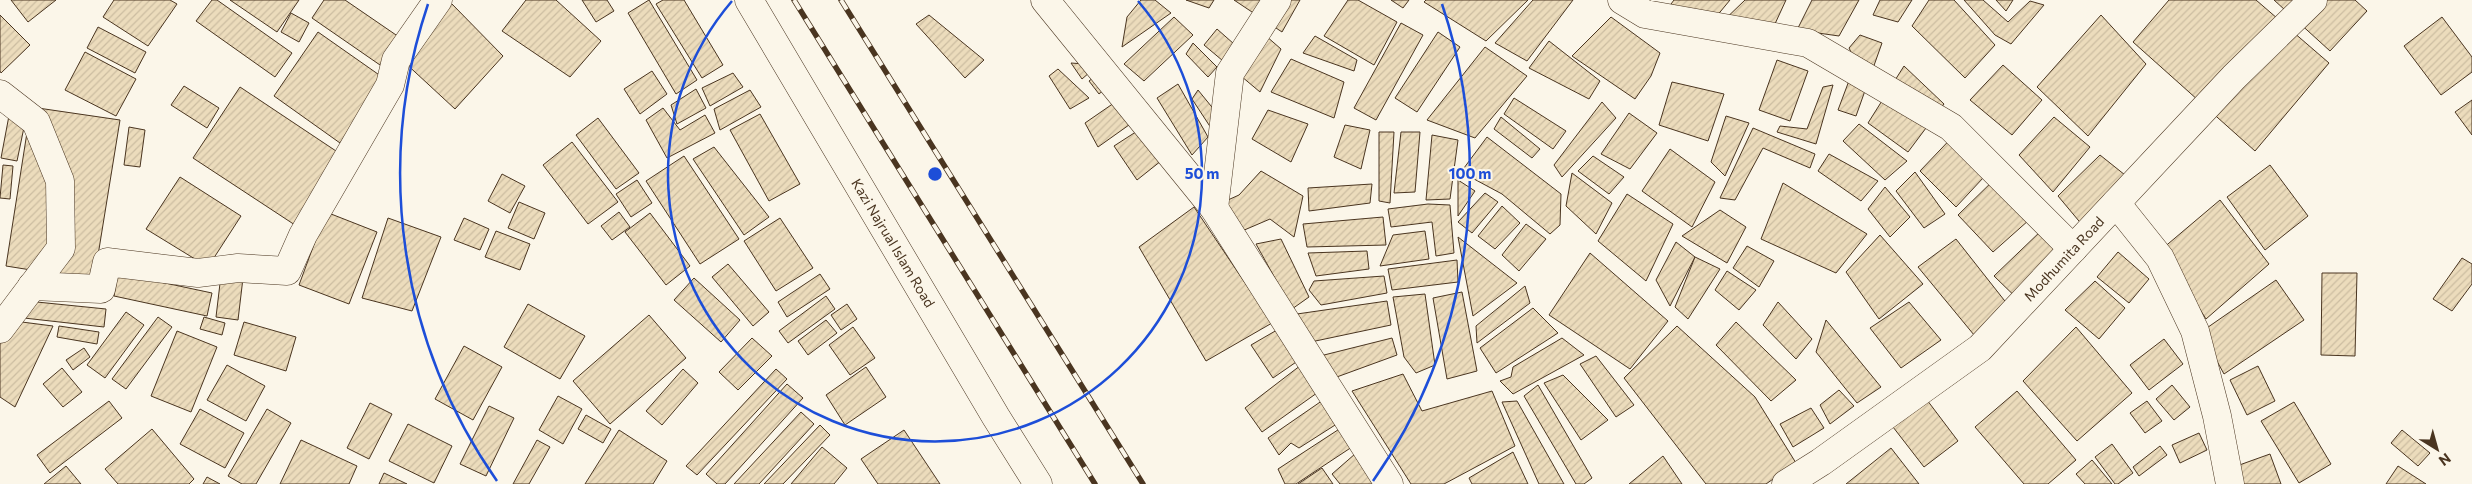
<svg xmlns="http://www.w3.org/2000/svg" width="2472" height="484" font-family="Commissioner,sans-serif">
	<style>
		.building { fill: url(#building-hatch); stroke: #4a3520 }
		.lines { fill: none; stroke-linecap: round; stroke-linejoin: round }
		.street-casing { stroke: #4a3520; stroke-width: 29 }
		.street { stroke: #fbf6e9; stroke-width: 28 }
		.rail-casing { stroke: #4a3520; stroke-width: 5.5 }
		.rail { stroke: #fbf6e9; stroke-width: 4; stroke-dasharray: 11; stroke-linecap: butt }
		.ring { fill: none; stroke: #1d4ed8; stroke-width: 2.5 }
		.labels { text-anchor: middle; stroke-width: 4; stroke-linejoin: round; paint-order: stroke }
		.street-label { font-size: 14px; fill: #4a3520; stroke: #fbf6e9 }
		.centre { fill: #1d4ed8; stroke: #fbf6e9; stroke-width: 2.5 }
		.ring-label { font-size: 15px; text-anchor: middle; font-weight: bold; fill: #1d4ed8; stroke: #fbf6e9; stroke-width: 4; stroke-linejoin: round; paint-order: stroke }
	</style>
	<defs>
		<pattern id="building-hatch" width="6" height="6" patternUnits="userSpaceOnUse" patternTransform="scale(1.25)"><rect width="6" height="6" fill="#ecdcbc"/><path d="M-1 1l2-2M0 6l6-6M5 7l2-2" fill="none" stroke="#ccbda1"/></pattern>
	</defs>
	<rect width="100%" height="100%" fill="#fbf6e9"/>
	<g class="building">
		<path d="M11 0H56L28 22Z"/>
		<path d="M114 0H170L177 4 148 46 103 17Z"/>
		<path d="M212 0H217L292 53 275 77 196 21Z"/>
		<path d="M230 0H299L277 32Z"/>
		<path d="M324 0H345L399 37 380 65 312 18Z"/>
		<path d="M526 0H556L601 41 570 77 502 31Z"/>
		<path d="M582 0H607L614 11 596 22Z"/>
		<path d="M649 0 697 80 676 94 628 13Z"/>
		<path d="M663 0H684L723 65 702 78 656 4Z"/>
		<path d="M1141 0H1155L1171 13 1122 47 1127 17Z"/>
		<path d="M1186 0H1214L1209 8Z"/>
		<path d="M1234 0H1300L1282 32Z"/>
		<path d="M1348 0H1358L1397 22 1374 65 1324 36Z"/>
		<path d="M1391 0H1409L1403 8Z"/>
		<path d="M1426 0H1528L1486 41 1424 2Z"/>
		<path d="M1533 0H1573L1527 61 1495 43Z"/>
		<path d="M1674 0H1730L1711 23 1671 4Z"/>
		<path d="M1745 0H1786L1774 26 1717 27Z"/>
		<path d="M1812 0H1859L1839 36 1797 30Z"/>
		<path d="M1880 0H1912L1898 22 1873 15Z"/>
		<path d="M1929 0H1954L1995 45 1965 78 1912 26Z"/>
		<path d="M1964 0H1983L2008 22 2030 1 2044 5 2011 44 1995 35Z"/>
		<path d="M1996 0H2013L2006 11Z"/>
		<path d="M2169 0H2256L2329 63 2255 151 2133 42Z"/>
		<path d="M2274 0H2355L2367 11 2330 51Z"/>
		<path d="M451 3 503 56 455 109 402 60Z"/>
		<path d="M291 13 309 23 299 42 281 32Z"/>
		<path d="M0 15 30 45 1 73 0 71Z"/>
		<path d="M929 15 984 60 965 78 916 24Z"/>
		<path d="M2101 15 2146 64 2088 136 2037 87Z"/>
		<path d="M1174 17 1193 35 1144 81 1124 64Z"/>
		<path d="M1611 17 1660 53 1651 76 1635 99 1572 56Z"/>
		<path d="M2442 17 2472 57V72L2441 95 2404 46Z"/>
		<path d="M1250 22 1281 49 1260 92 1204 45 1217 29 1234 44Z"/>
		<path d="M1401 23 1423 35 1376 120 1354 108Z"/>
		<path d="M98 27 146 52 135 73 87 48Z"/>
		<path d="M318 32 385 79 340 143 274 96Z"/>
		<path d="M1438 32 1460 47 1417 112 1395 98Z"/>
		<path d="M1860 35 1882 43 1856 116 1838 110 1856 62 1849 48Z"/>
		<path d="M1315 36 1357 60 1354 71 1303 53Z"/>
		<path d="M1549 41 1600 81 1589 99 1529 68Z"/>
		<path d="M1193 43 1217 67 1208 77 1186 54Z"/>
		<path d="M1485 47 1527 76 1475 138 1427 120Z"/>
		<path d="M85 52 136 79 116 116 65 90Z"/>
		<path d="M1291 59 1344 82 1334 118 1271 92Z"/>
		<path d="M1777 60 1808 71 1790 121 1759 110Z"/>
		<path d="M1071 63 1098 65 1082 79Z"/>
		<path d="M2003 65 2042 100 2012 135 1970 100Z"/>
		<path d="M1904 66 1944 104 1908 152 1868 123Z"/>
		<path d="M1107 67 1118 78 1099 94 1089 81Z"/>
		<path d="M1058 69 1089 98 1070 109 1049 76Z"/>
		<path d="M652 71 667 94 640 114 624 89Z"/>
		<path d="M733 73 743 87 710 106 702 88Z"/>
		<path d="M1672 82 1724 94 1708 141 1659 125Z"/>
		<path d="M1178 84 1208 137 1192 155 1157 98Z"/>
		<path d="M1833 85 1816 144 1777 132 1780 126 1807 129 1823 87Z"/>
		<path d="M184 86 219 108 207 128 171 105Z"/>
		<path d="M240 87 342 155 295 225 193 158Z"/>
		<path d="M696 89 706 108 677 124 671 105Z"/>
		<path d="M750 90 761 107 720 130 714 109Z"/>
		<path d="M1198 90 1220 117 1211 128 1192 99Z"/>
		<path d="M1127 94 1143 115 1098 147 1085 123Z"/>
		<path d="M1514 98 1566 131 1553 149 1504 114Z"/>
		<path d="M2472 100V135L2455 112Z"/>
		<path d="M1602 102 1616 118 1562 177 1554 165Z"/>
		<path d="M11 105 28 108 17 161 1 158Z"/>
		<path d="M31 107 120 120 94 280 6 266Z"/>
		<path d="M663 108 680 130 705 115 715 133 667 158 646 120Z"/>
		<path d="M1268 110 1308 124 1291 162 1252 139Z"/>
		<path d="M1629 113 1657 133 1630 169 1601 154Z"/>
		<path d="M760 114 800 184 769 201 730 130Z"/>
		<path d="M1726 116 1749 123 1725 176 1711 162Z"/>
		<path d="M1501 117 1540 149 1532 158 1494 129Z"/>
		<path d="M2054 117 2090 147 2053 192 2019 155Z"/>
		<path d="M598 118 639 173 616 189 576 135Z"/>
		<path d="M1859 124 1907 161 1885 180 1843 141Z"/>
		<path d="M1345 125 1370 130 1361 169 1334 157Z"/>
		<path d="M1145 126 1166 157 1137 180 1114 146Z"/>
		<path d="M129 127 145 130 140 167 124 165Z"/>
		<path d="M1753 128 1815 154 1810 168 1763 148 1735 200 1720 198Z"/>
		<path d="M1960 129 1997 163 1956 207 1920 171Z"/>
		<path d="M1379 132H1394L1390 203 1379 201Z"/>
		<path d="M1401 132H1420L1415 192 1394 193Z"/>
		<path d="M1432 135 1458 140 1450 199 1426 200Z"/>
		<path d="M1487 137 1561 194 1560 225 1550 234 1502 194 1461 172Z"/>
		<path d="M572 142 618 202 588 224 543 165Z"/>
		<path d="M714 147 769 217 744 235 693 159Z"/>
		<path d="M1670 149 1715 182 1692 227 1642 191Z"/>
		<path d="M1829 154 1878 181 1861 201 1818 171Z"/>
		<path d="M2100 155 2140 187 2094 239 2058 196Z"/>
		<path d="M684 156 739 239 700 264 646 181Z"/>
		<path d="M1593 156 1624 177 1609 194 1578 171Z"/>
		<path d="M3 165 13 166 10 199 0 198Z"/>
		<path d="M2270 165 2308 216 2265 250 2227 197Z"/>
		<path d="M1261 171 1303 196 1294 237 1270 219 1242 231 1219 204 1239 195Z"/>
		<path d="M1915 172 1945 214 1924 228 1896 191Z"/>
		<path d="M1572 173 1612 203 1596 234 1566 206Z"/>
		<path d="M502 174 525 186 510 213 488 201Z"/>
		<path d="M2000 174 2038 212 1993 252 1958 215Z"/>
		<path d="M180 177 241 216 208 267 146 229Z"/>
		<path d="M637 180 652 203 631 217 616 194Z"/>
		<path d="M1458 180 1475 191 1458 216Z"/>
		<path d="M1783 183 1867 234 1836 273 1761 239Z"/>
		<path d="M1372 184 1370 203 1309 211 1308 188Z"/>
		<path d="M1885 187 1910 217 1890 237 1868 209Z"/>
		<path d="M1485 193 1498 202 1472 233 1458 222Z"/>
		<path d="M1627 194 1673 224 1646 281 1598 241Z"/>
		<path d="M2220 200 2269 264 2206 319 2162 249Z"/>
		<path d="M519 202 545 213 534 239 508 228Z"/>
		<path d="M1428 204 1450 205 1454 253 1436 256 1432 222 1391 227 1388 209Z"/>
		<path d="M1502 206 1520 223 1495 249 1478 236Z"/>
		<path d="M1194 207 1272 323 1206 361 1139 247Z"/>
		<path d="M1720 210 1746 227 1727 263 1682 236Z"/>
		<path d="M326 212 377 232 349 304 299 285Z"/>
		<path d="M619 212 630 227 612 240 601 226Z"/>
		<path d="M650 213 690 266 666 285 625 232Z"/>
		<path d="M1383 217 1386 245 1307 247 1303 224Z"/>
		<path d="M388 218 441 237 412 311 362 298Z"/>
		<path d="M464 218 489 229 480 250 454 240Z"/>
		<path d="M780 218 813 268 776 291 744 241Z"/>
		<path d="M1526 224 1546 239 1519 271 1502 255Z"/>
		<path d="M2043 229 2074 261 2027 308 1994 276Z"/>
		<path d="M496 231 530 244 520 270 485 257Z"/>
		<path d="M1425 231 1429 259 1380 266 1393 235Z"/>
		<path d="M1880 235 1923 284 1879 319 1846 272Z"/>
		<path d="M1458 237 1517 283 1473 316Z"/>
		<path d="M1281 239 1309 297 1292 309 1256 244Z"/>
		<path d="M1956 239 2008 305 1979 341 1918 267Z"/>
		<path d="M1676 242 1695 257 1670 306 1656 280Z"/>
		<path d="M1747 246 1774 261 1759 287 1733 268Z"/>
		<path d="M1367 251 1369 269 1316 276 1308 253Z"/>
		<path d="M2118 252 2149 279 2129 303 2097 277Z"/>
		<path d="M1590 253 1668 321 1630 369 1549 315Z"/>
		<path d="M1695 257 1720 269 1688 319 1675 307Z"/>
		<path d="M2462 258 2472 264V284L2452 311 2433 299Z"/>
		<path d="M1457 260 1458 282 1392 290 1388 269Z"/>
		<path d="M728 264 769 312 753 326 712 277Z"/>
		<path d="M1727 271 1756 290 1739 310 1715 290Z"/>
		<path d="M118 273 212 293 207 316 114 296Z"/>
		<path d="M2322 273H2357L2355 356 2321 355Z"/>
		<path d="M820 274 830 289 787 317 778 302Z"/>
		<path d="M221 275 243 278 238 320 216 317Z"/>
		<path d="M1384 276 1387 293 1321 305 1309 290 1314 281Z"/>
		<path d="M694 278 740 320 721 342 674 300Z"/>
		<path d="M2276 280 2304 320 2224 374 2201 332Z"/>
		<path d="M2095 281 2125 308 2099 339 2065 310Z"/>
		<path d="M1525 286 1530 303 1477 343 1476 326Z"/>
		<path d="M1462 292 1477 371 1447 379 1433 298Z"/>
		<path d="M1425 294 1435 365 1416 373 1404 357 1393 297Z"/>
		<path d="M826 296 835 309 788 343 779 331Z"/>
		<path d="M17 300 106 309 104 327 15 317Z"/>
		<path d="M1387 301 1391 325 1306 343 1290 315Z"/>
		<path d="M1778 302 1812 339 1796 359 1763 325Z"/>
		<path d="M1909 302 1941 340 1901 368 1870 328Z"/>
		<path d="M528 304 585 336 560 379 504 347Z"/>
		<path d="M847 304 857 319 841 330 831 315Z"/>
		<path d="M1533 308 1558 333 1496 373 1480 348Z"/>
		<path d="M126 312 144 325 105 378 87 365Z"/>
		<path d="M649 315 686 358 610 424 573 381Z"/>
		<path d="M158 317 172 327 126 389 112 379Z"/>
		<path d="M204 317 225 323 222 335 200 329Z"/>
		<path d="M826 320 837 333 808 355 798 341Z"/>
		<path d="M1826 320 1881 387 1857 403 1816 352Z"/>
		<path d="M14 321 53 326 15 407 0 397V340Z"/>
		<path d="M244 322 296 337 286 371 234 355Z"/>
		<path d="M1736 322 1796 380 1771 401 1716 345Z"/>
		<path d="M59 326 99 332 97 344 57 337Z"/>
		<path d="M1677 326 1755 397 1796 463 1766 484H1706L1624 378Z"/>
		<path d="M853 327 875 358 850 375 829 345Z"/>
		<path d="M2076 327 2132 393 2077 441 2023 381Z"/>
		<path d="M1277 330 1302 358 1273 378 1251 345Z"/>
		<path d="M177 331 217 347 191 412 151 396Z"/>
		<path d="M752 338 772 356 738 390 719 372Z"/>
		<path d="M1392 338 1397 355 1334 378 1316 357Z"/>
		<path d="M1562 338 1584 355 1513 394 1500 381 1511 377 1513 367Z"/>
		<path d="M2164 339 2183 364 2149 390 2130 365Z"/>
		<path d="M464 346 502 367 473 420 435 399Z"/>
		<path d="M84 348 90 357 73 370 66 360Z"/>
		<path d="M1596 356 1634 405 1616 417 1580 364Z"/>
		<path d="M1305 362 1324 388 1262 432 1245 408Z"/>
		<path d="M227 365 265 386 246 421 207 400Z"/>
		<path d="M2258 366 2275 401 2247 415 2230 380Z"/>
		<path d="M866 367 886 397 845 425 826 395Z"/>
		<path d="M62 368 82 392 63 407 43 384Z"/>
		<path d="M683 369 698 383 662 425 646 411Z"/>
		<path d="M776 369 787 379 697 475 686 466Z"/>
		<path d="M1403 374 1422 411 1492 391 1515 446 1444 484H1411L1352 391Z"/>
		<path d="M1563 375 1608 420 1581 440 1544 383Z"/>
		<path d="M787 384 803 398 725 484H717L706 474Z"/>
		<path d="M1538 385 1592 478 1584 484H1576L1524 396Z"/>
		<path d="M2172 385 2190 407 2174 420 2156 399Z"/>
		<path d="M1839 390 1854 406 1830 424 1820 405Z"/>
		<path d="M2017 391 2076 460 2048 484H2024L1975 427Z"/>
		<path d="M558 396 582 409 563 444 539 430Z"/>
		<path d="M1326 398 1343 420 1299 448 1291 443 1279 455 1268 438Z"/>
		<path d="M1927 400 1958 441 1924 467 1893 427Z"/>
		<path d="M109 401 122 418 50 473 37 455Z"/>
		<path d="M1517 401 1564 484H1539L1502 402Z"/>
		<path d="M2147 401 2162 421 2145 433 2130 413Z"/>
		<path d="M2294 402 2331 464 2299 483 2261 421Z"/>
		<path d="M370 403 392 414 369 459 347 448Z"/>
		<path d="M489 406 514 418 486 476 460 464Z"/>
		<path d="M1811 408 1824 428 1793 447 1780 424Z"/>
		<path d="M200 409 244 433 225 468 180 444Z"/>
		<path d="M267 409 291 423 256 484H242L228 476Z"/>
		<path d="M801 412 814 424 759 484H734Z"/>
		<path d="M586 415 611 429 603 443 578 429Z"/>
		<path d="M408 424 452 446 434 483 389 461Z"/>
		<path d="M1347 424 1361 441 1296 484H1285L1278 469Z"/>
		<path d="M820 425 830 435 783 484H764Z"/>
		<path d="M152 429 194 479 189 484H118L105 469Z"/>
		<path d="M619 430 667 461 653 484H585Z"/>
		<path d="M904 430 940 484H878L861 459Z"/>
		<path d="M2402 430 2430 453 2418 466 2391 443Z"/>
		<path d="M2199 433 2207 450 2180 463 2172 445Z"/>
		<path d="M301 440 357 466 349 484H280Z"/>
		<path d="M537 440 550 447 529 484H513Z"/>
		<path d="M2112 444 2133 473 2118 484H2115L2095 457Z"/>
		<path d="M2160 446 2167 455 2139 476 2133 467Z"/>
		<path d="M822 447 847 468 834 484H791Z"/>
		<path d="M1363 447 1390 484H1340L1332 474Z"/>
		<path d="M1891 448 1919 484H1846Z"/>
		<path d="M1513 452 1528 484H1472L1469 478Z"/>
		<path d="M2270 454 2281 484H2236L2231 468Z"/>
		<path d="M1663 456 1682 484H1629Z"/>
		<path d="M2092 460 2112 484H2085L2076 474Z"/>
		<path d="M66 466 81 484H44Z"/>
		<path d="M2398 466 2426 484H2386Z"/>
		<path d="M1322 468 1333 484H1298Z"/>
		<path d="M384 473 407 484H379Z"/>
		<path d="M207 477 220 484H203Z"/>
	</g>
	<g class="lines">
		<g class="street-casing">
			<g id="street">
				<path d="M749 0 996 417 1038 484"/>
				<path d="M1045 0 1214 208 1389 484"/>
				<path d="M1622 0 1645 14 1808 43 1951 127 2073 249"/>
				<path d="M0 94 36 122 60 181 61 248 0 329"/>
				<path d="M2116 203 2160 258 2195 331 2217 416 2230 484"/>
				<path d="M1214 208 1230 73 1277 0"/>
				<path d="M32 286 101 289 107 262 198 273 238 268 287 271 303 235 390 85 396 60 438 0"/>
				<path d="M1786 484 1821 462 1980 348 2234 77 2313 0"/>
			</g>
		</g>
		<use href="#street" class="street"/>
		<g class="rail-casing">
			<g id="rail">
				<path d="M794 0 1095 484"/>
				<path d="M841 0 1143 484"/>
			</g>
		</g>
		<use href="#rail" class="rail"/>
	</g>
	<g class="ring">
		<path d="M1138 1A267 267 0 1 1 732 1"/>
		<path d="M497 481A535 535 0 0 1 428 4M1442 4A535 535 0 0 1 1373 481"/>
	</g>
	<g class="labels">
		<g class="street-label">
			<text transform="translate(893 243) rotate(59)" y="5">Kazi Najrual Islam Road</text>
			<text transform="translate(2064 259) rotate(-47)" y="5">Modhumita Road</text>
		</g>
	</g>
	<circle cx="935" cy="174" r="8" class="centre"/>
	<g class="ring-label">
		<text x="1202" y="179">50 m</text>
		<text x="1470" y="179">100 m</text>
	</g>
	<g transform="translate(2437 449) rotate(143)" stroke="#fbf6e9" stroke-width="4" paint-order="stroke">
	<path d="M0-4L9 19L0 12L-9 19Z" fill="#4a3520"/>
	<text y="-8" font-size="14" font-weight="bold" text-anchor="middle" fill="#4a3520">N</text>
	</g>
</svg>
